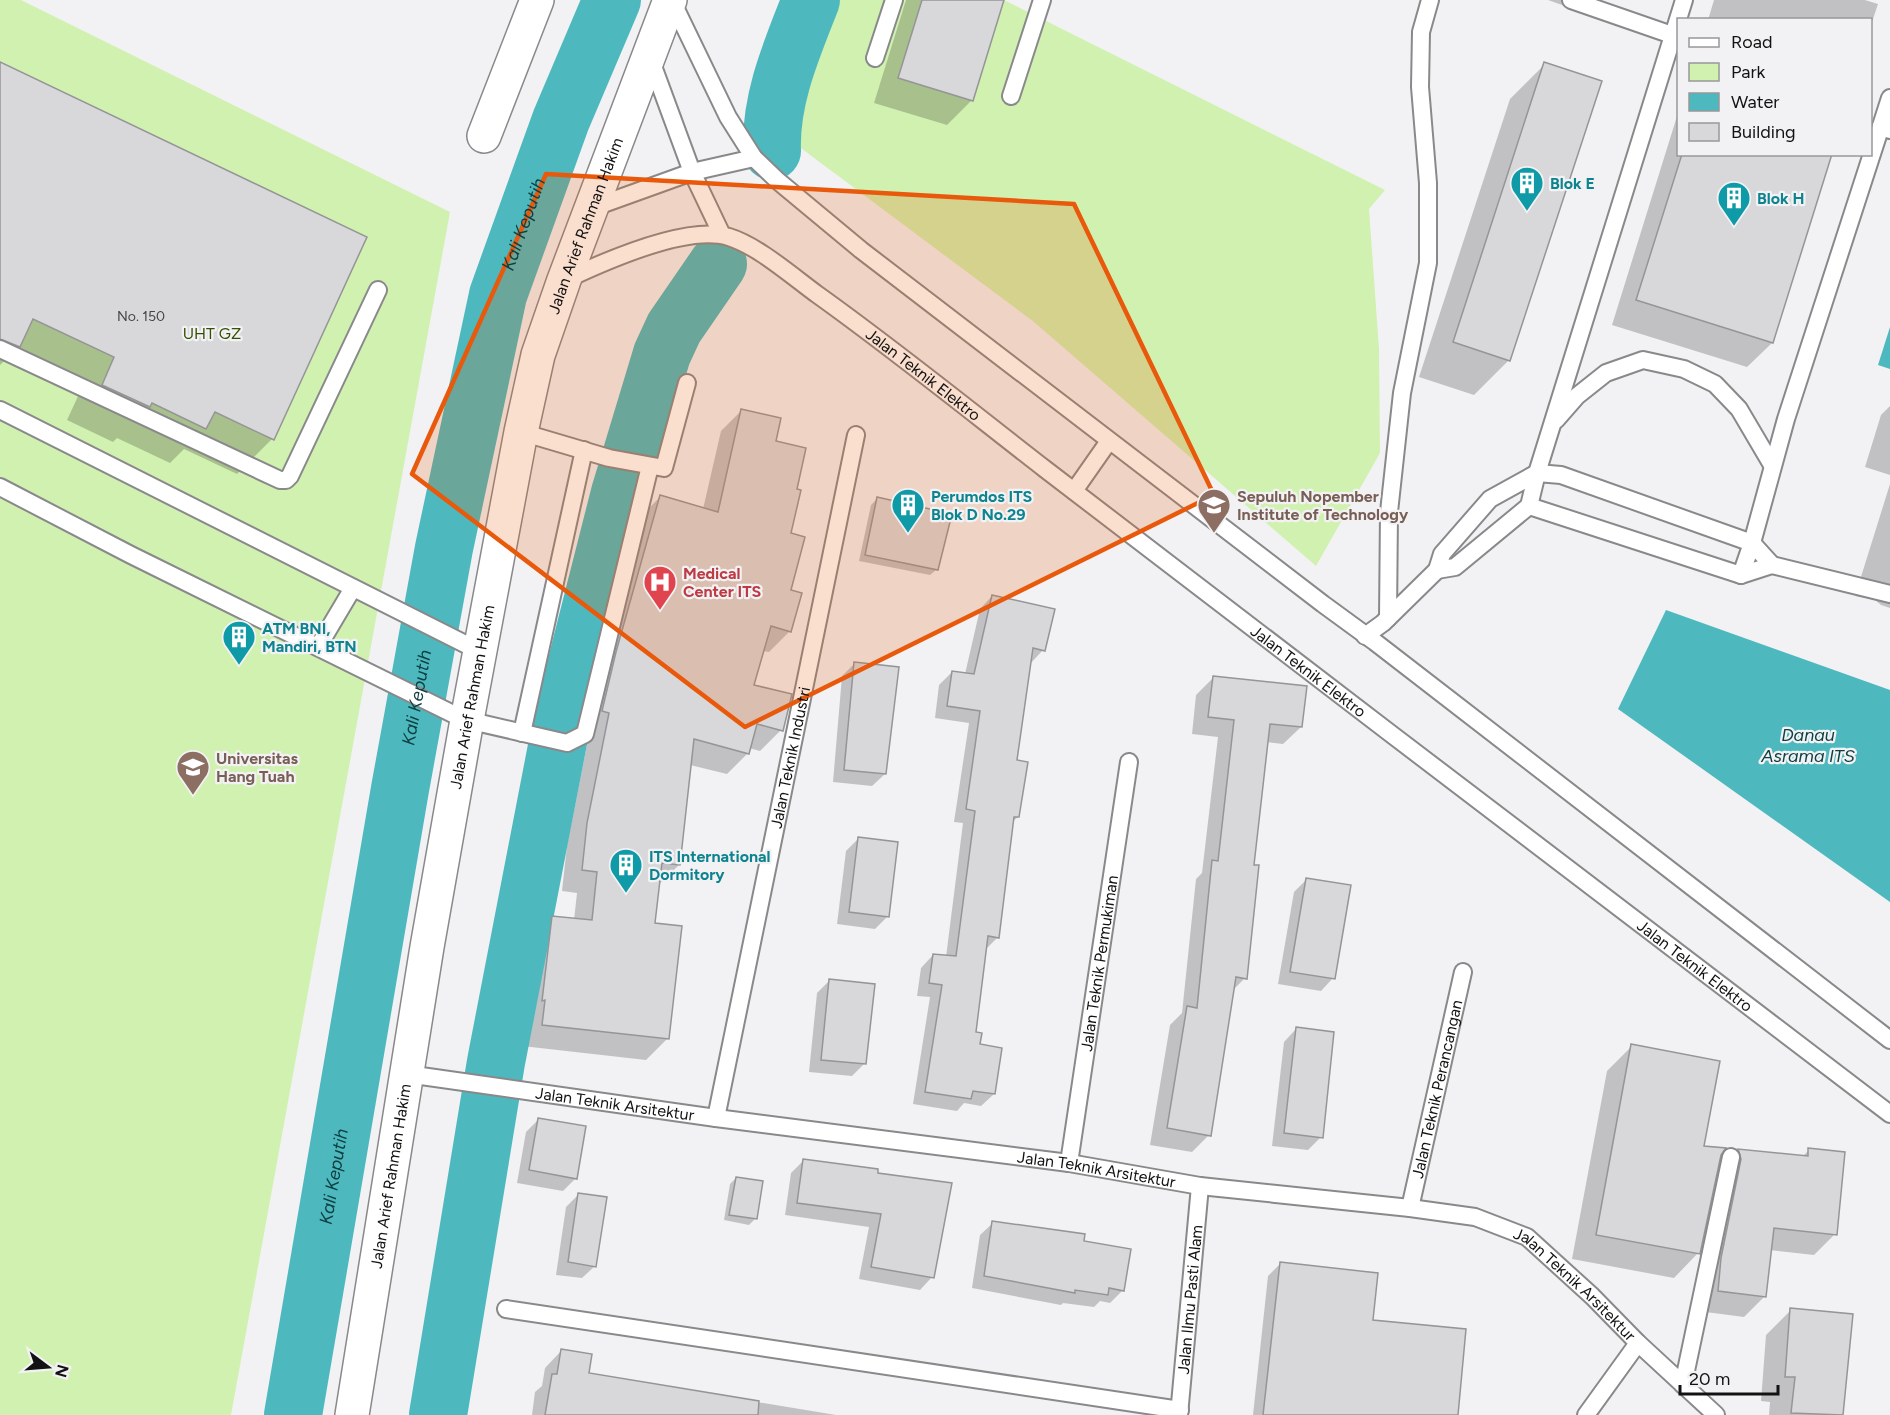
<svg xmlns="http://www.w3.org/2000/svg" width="1890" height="1415" font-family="Figtree,sans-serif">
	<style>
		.green { fill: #d1f1b0 }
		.water { fill: #4db9be }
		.shadow { fill: #0003 }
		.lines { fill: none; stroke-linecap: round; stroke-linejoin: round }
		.river { stroke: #4db9be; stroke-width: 58 }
		.building { fill: #d8d8da; stroke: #959597; stroke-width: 1.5 }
		.service-casing { stroke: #89898b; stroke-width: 20 }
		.minor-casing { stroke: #89898b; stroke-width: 36 }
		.secondary-casing { stroke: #89898b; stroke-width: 36 }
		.service { stroke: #fff; stroke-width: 16 }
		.minor { stroke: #fff; stroke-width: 33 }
		.secondary { stroke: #fff; stroke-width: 33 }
		.marked { fill: #e8590c; fill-opacity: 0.2; stroke: #e8590c; stroke-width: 4.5; stroke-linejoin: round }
		.labels { text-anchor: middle; stroke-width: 4.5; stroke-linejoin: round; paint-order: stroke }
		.number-label { font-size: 14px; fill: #444 }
		.culture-label { font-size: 16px; font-weight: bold; fill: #0d838f; stroke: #f2f2f4; text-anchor: start }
		.street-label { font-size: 16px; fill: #121212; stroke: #f2f2f4 }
		.park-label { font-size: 16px; fill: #334f03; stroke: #f2f2f4 }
		.education-label { font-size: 16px; font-weight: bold; fill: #785e54; stroke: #f2f2f4; text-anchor: start }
		.health-label { font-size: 16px; font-weight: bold; fill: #be3a42; stroke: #f2f2f4; text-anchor: start }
		.water-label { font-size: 18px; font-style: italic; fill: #0e4042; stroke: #f2f2f4 }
	</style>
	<rect width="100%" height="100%" fill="#f2f2f4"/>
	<g class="green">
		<path d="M0 0H21L450 212 231 1415H0Z"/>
		<path d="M827 0H1004L1385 190 1369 209 1379 349 1380 453 1316 566 1034 322 778 131Z"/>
	</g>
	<g class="water">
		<path d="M1890 327V369L1878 365Z"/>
		<path d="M1666 610 1890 690V902L1618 709Z"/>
	</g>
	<g class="shadow">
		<path d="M906 0H1003L972 100 947 125 874 103Z"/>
		<path d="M1548 0H1571L1565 6Z"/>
		<path d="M1714 0H1865L1878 4 1870 28V20H1708Z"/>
		<path d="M0 64 272 439 237 474 184 449 170 463 117 438 113 442 67 420 80 392 7 358 0 365Z"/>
		<path d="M1545 64 1509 360 1474 395 1419 377 1510 99Z"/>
		<path d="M1678 113V154H1831L1772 343 1747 367 1612 325Z"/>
		<path d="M1890 406V475L1865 467 1881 415Z"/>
		<path d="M742 410 775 442 795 490 789 534 790 631 769 652 763 651 752 686 781 730 760 751 749 748 748 753 727 774 690 765 679 865 657 886 653 924 667 1039 646 1060 522 1046 524 1021H521L531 939 552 918 574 920 577 893 562 891 567 846 589 734 639 518 660 497 703 509 721 431Z"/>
		<path d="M1890 484V608L1881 605 1875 600 1855 596Z"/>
		<path d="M877 499 936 570 930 575 859 561 871 505Z"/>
		<path d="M992 596 1043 650 1031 663 1015 761 1018 817 1012 822 998 937 985 950 975 1034 994 1094 981 1106 964 1103 957 1111 913 1104 930 997 917 996 921 968 933 955 946 957 963 823 954 822 969 723 935 718 939 685 952 672 965 674 980 609Z"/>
		<path d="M855 663 885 774 872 786 833 782 842 676Z"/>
		<path d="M1213 678 1301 727 1283 744 1267 742 1253 866 1245 978 1233 990 1209 1135 1192 1152 1150 1145 1170 1025 1182 1013 1196 879 1202 873 1218 737 1192 734 1196 695Z"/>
		<path d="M858 839 888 916 875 929 837 924 846 851Z"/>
		<path d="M1307 879 1333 978 1321 991 1278 984 1294 892Z"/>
		<path d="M829 981 865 1063 852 1076 809 1072 817 993Z"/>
		<path d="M1296 1029 1321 1137 1308 1150 1272 1146 1284 1042Z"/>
		<path d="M1632 1046 1703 1147 1719 1154 1698 1253 1674 1278 1572 1259 1607 1071Z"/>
		<path d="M538 1120 576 1178 563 1191 517 1183 526 1132Z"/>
		<path d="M1809 1150 1835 1234 1814 1255 1770 1250 1765 1296 1744 1317 1698 1311 1721 1181 1718 1171 1738 1151 1802 1157Z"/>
		<path d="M804 1160 876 1174 932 1277 920 1290 859 1279 869 1227 785 1215 791 1173Z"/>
		<path d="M736 1178 755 1219 749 1225 724 1220 730 1184Z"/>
		<path d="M579 1194 595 1266 582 1278 556 1275 566 1207Z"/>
		<path d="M993 1223 1082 1243 1123 1290 1110 1303 1100 1301 1094 1307 1063 1303 1061 1305 972 1288 980 1235Z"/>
		<path d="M1281 1263 1371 1321 1455 1415H1253L1268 1276Z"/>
		<path d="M1791 1310 1852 1315 1842 1415H1769L1770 1402 1761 1401 1766 1335Z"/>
		<path d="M562 1350 587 1374 836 1415H532L535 1392 542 1386 545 1368Z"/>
	</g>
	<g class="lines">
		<g class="river">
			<path d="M772 151C770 98 792 49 811 0"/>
			<path id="s1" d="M293 1415 400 789 444 548 498 295 561 120 612 0"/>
			<path d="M438 1415 496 1062 562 721 620 493 662 354 674 328 718 264"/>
		</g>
	</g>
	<g class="building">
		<path d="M922 0H1004L973 101 898 78Z"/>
		<path d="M0 62 367 237 274 440 215 412 206 429 152 403 150 407 102 385 114 357 33 319 20 347 0 339Z"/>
		<path d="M1544 62 1602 81 1510 361 1453 342Z"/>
		<path d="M1682 154H1832L1773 343 1636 300Z"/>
		<path d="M741 409 781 418 776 441 806 448 797 489 801 490 791 533 805 537 791 590 802 593 791 632 771 626 754 685 792 694 783 731 757 724 749 754 694 739 680 865 662 863 655 923 682 926 669 1039 542 1025 545 1000 542 1001 552 916 592 920 597 872 582 870 587 823 609 713 602 711 616 652 660 495 718 512Z"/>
		<path d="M877 497 952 514 938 570 865 555Z"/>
		<path d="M992 595 1055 609 1045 651 1033 648 1017 760 1028 762 1019 817H1014L999 938 988 936 976 1032 982 1033 980 1044 1002 1048 995 1094 973 1091 971 1099 925 1092 942 985 929 983 933 954 956 956 975 811 966 809 980 711 947 706 952 671 974 674Z"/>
		<path d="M854 662 899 667 886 774 844 770Z"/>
		<path d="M1213 676 1307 686 1302 727 1270 724 1254 865H1259L1247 979 1236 977 1211 1136 1167 1128 1187 1006 1197 1008 1212 860 1218 861 1234 720 1208 717Z"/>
		<path d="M858 837 898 842 889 917 849 912Z"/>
		<path d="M1306 878 1351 885 1335 979 1290 972Z"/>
		<path d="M829 979 875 984 866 1064 821 1060Z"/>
		<path d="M1296 1027 1334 1032 1323 1138 1284 1133Z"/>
		<path d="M1631 1044 1720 1061 1704 1146 1726 1148 1721 1155 1700 1254 1596 1235Z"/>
		<path d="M538 1118 586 1126 577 1179 529 1170Z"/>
		<path d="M1808 1148 1845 1152 1837 1235 1774 1228 1766 1297 1718 1291 1721 1258 1741 1159 1738 1149 1808 1156Z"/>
		<path d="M803 1159 878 1169V1173L952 1183 934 1278 871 1267 881 1214 797 1203Z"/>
		<path d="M736 1177 763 1181 757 1219 729 1215Z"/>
		<path d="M578 1193 607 1197 596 1267 568 1262Z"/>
		<path d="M992 1221 1085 1234 1084 1241 1131 1249 1124 1291 1109 1288 1108 1295 1075 1290V1293L984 1276Z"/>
		<path d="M1280 1262 1378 1273 1373 1320 1466 1329 1458 1415H1263Z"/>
		<path d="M1790 1308 1853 1314 1843 1415 1791 1413 1795 1377H1785Z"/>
		<path d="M561 1349 592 1354 589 1373 759 1401 758 1415H545L552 1374H557Z"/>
	</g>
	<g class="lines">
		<g class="service-casing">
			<g id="service">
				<path d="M1571 0 1672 35"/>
				<path d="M672 1 728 117 754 158 778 181 861 250 1323 604 1375 642 1890 1040"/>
				<path d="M650 58 692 172 722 235"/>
				<path d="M875 58 894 0"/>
				<path d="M1011 96 1042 0"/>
				<path d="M1881 126 1890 98"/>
				<path d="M592 208 692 172 754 158"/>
				<path id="s2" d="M565 280C603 262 687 224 729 237 758 246 792 276 818 295 895 350 969 410 1045 469 1326 685 1608 899 1890 1114"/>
				<path d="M0 349 280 480H286L290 476 378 290"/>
				<path d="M0 410 481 652"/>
				<path d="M1556 420 1577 396 1606 373 1643 360 1684 369 1715 384 1739 409 1772 465"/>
				<path d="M521 432 609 458 664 468 687 383"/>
				<path d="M0 487 131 555 455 715 467 720 567 743 585 734 650 466"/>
				<path d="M1074 491 1109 441"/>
				<path d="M1529 506 1537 473 1684 0"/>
				<path d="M1437 570 1455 567 1529 506 1741 575 1772 565 1890 594"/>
				<path d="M1741 575 1752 543 1786 419 1881 126 1890 130"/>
				<path d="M1388 618 1389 512 1402 393 1428 263V183L1420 87 1421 32 1430 0"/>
				<path d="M1365 636 1383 623 1437 570 1442 554 1490 499 1537 473 1561 475 1752 543 1772 565"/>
				<path d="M318 647 353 588"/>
				<path d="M522 733 584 450"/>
				<path id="s3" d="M407 1074 716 1118 1069 1163 1200 1186 1410 1208 1475 1217 1527 1237 1592 1296 1638 1343 1716 1415"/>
				<path id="s4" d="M716 1118 856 435"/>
				<path id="s5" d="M1069 1163 1129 762"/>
				<path id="s6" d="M1410 1208 1463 972"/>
				<path d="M506 1309 1180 1410"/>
				<path d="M1683 1385 1731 1157"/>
				<path id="s7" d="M1179 1415 1200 1186"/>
				<path d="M1586 1415 1638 1343"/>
			</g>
		</g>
		<g class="minor-casing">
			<path id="minor" d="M484 136 537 0"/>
		</g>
		<g class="secondary-casing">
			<g id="secondary">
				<path id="s8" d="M352 1415 427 947 467 720 521 432 538 355 564 280 670 0"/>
			</g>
		</g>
		<use href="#service" class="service"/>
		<use href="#minor" class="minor"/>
		<use href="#secondary" class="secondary"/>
	</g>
	<path class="marked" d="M546 174 1074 204 1214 495 745 727 412 474Z"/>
	<defs>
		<g id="building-pin" transform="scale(1.725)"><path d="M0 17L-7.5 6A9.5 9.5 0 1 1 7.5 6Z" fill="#0f9aa8" stroke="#f2f2f4"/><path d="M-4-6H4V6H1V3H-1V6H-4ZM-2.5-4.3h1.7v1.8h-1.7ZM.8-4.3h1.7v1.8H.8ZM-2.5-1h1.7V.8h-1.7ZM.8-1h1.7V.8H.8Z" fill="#fff"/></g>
		<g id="university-pin" transform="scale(1.725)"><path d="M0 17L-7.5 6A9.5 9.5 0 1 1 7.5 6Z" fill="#8d6e63" stroke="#f2f2f4"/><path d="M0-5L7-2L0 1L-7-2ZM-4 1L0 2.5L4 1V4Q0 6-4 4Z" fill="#fff"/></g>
		<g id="hospital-pin" transform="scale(1.725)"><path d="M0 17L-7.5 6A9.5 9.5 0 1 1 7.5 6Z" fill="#e0444e" stroke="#f2f2f4"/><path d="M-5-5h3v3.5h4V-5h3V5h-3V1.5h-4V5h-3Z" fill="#fff"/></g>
	</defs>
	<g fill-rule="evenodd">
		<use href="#building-pin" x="1527" y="183"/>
		<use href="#building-pin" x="1734" y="198"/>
		<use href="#building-pin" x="908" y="505"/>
		<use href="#university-pin" x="1214" y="505"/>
		<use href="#hospital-pin" x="660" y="582"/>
		<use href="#building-pin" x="239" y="637"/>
		<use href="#university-pin" x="193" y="767"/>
		<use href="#building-pin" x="626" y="865"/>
	</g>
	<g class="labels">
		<g class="number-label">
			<text x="141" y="321">No. 150</text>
		</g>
		<g class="culture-label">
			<text x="1550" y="189">Blok E</text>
			<text x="1757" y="204">Blok H</text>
			<text x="931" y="502">Perumdos ITS<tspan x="931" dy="18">Blok D No.29</tspan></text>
			<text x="262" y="634">ATM BNI,<tspan x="262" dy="18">Mandiri, BTN</tspan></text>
			<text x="649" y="862">ITS International<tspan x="649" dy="18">Dormitory</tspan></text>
		</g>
		<g class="street-label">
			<text dy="6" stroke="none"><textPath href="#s8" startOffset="1214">Jalan Arief Rahman Hakim</textPath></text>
			<text dy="6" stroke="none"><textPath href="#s2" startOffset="411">Jalan Teknik Elektro</textPath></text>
			<text dy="6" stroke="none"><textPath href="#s2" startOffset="897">Jalan Teknik Elektro</textPath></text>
			<text dy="6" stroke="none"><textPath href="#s8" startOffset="728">Jalan Arief Rahman Hakim</textPath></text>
			<text dy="6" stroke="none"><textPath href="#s4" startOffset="368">Jalan Teknik Industri</textPath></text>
			<text dy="6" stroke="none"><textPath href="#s5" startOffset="202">Jalan Teknik Permukiman</textPath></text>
			<text dy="6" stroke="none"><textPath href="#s2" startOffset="1383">Jalan Teknik Elektro</textPath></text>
			<text dy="6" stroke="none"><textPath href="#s6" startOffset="122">Jalan Teknik Perancangan</textPath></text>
			<text dy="6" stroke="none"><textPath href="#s3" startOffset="210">Jalan Teknik Arsitektur</textPath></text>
			<text dy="6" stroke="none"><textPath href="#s3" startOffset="696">Jalan Teknik Arsitektur</textPath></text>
			<text dy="6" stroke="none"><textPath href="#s8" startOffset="242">Jalan Arief Rahman Hakim</textPath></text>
			<text dy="6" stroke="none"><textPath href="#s3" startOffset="1200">Jalan Teknik Arsitektur</textPath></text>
			<text dy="6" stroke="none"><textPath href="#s7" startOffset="116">Jalan Ilmu Pasti Alam</textPath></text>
		</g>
		<g class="park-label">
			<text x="212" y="339">UHT GZ</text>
		</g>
		<g class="education-label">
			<text x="1237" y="502">Sepuluh Nopember<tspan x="1237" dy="18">Institute of Technology</tspan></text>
			<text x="216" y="764">Universitas<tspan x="216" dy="18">Hang Tuah</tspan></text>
		</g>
		<g class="health-label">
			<text x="683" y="579">Medical<tspan x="683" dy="18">Center ITS</tspan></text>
		</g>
		<g class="water-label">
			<text dy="6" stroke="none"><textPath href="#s1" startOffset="1214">Kali Keputih</textPath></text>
			<text dy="6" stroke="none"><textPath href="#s1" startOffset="728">Kali Keputih</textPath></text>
			<text x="1808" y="741">Danau<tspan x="1808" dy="21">Asrama ITS</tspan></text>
			<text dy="6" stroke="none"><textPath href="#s1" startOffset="242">Kali Keputih</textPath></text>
		</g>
	</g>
	<rect x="1677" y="18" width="195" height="138" fill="#f2f2f4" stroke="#98989a" stroke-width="1.5"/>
	<rect x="1689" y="38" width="30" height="9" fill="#ffffff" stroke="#98989a" stroke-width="1.5"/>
	<text x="1731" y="48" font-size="18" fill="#121212">Road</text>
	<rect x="1689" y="63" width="30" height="18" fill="#d1f1b0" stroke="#98989a" stroke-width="1.5"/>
	<text x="1731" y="78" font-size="18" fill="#121212">Park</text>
	<rect x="1689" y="93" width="30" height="18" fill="#4db9be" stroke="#98989a" stroke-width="1.5"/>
	<text x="1731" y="108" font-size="18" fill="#121212">Water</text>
	<rect x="1689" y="123" width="30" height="18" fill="#d8d8da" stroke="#98989a" stroke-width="1.5"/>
	<text x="1731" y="138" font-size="18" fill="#121212">Building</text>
	<g transform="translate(48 1367) rotate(106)" stroke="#f2f2f4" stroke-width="4.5" paint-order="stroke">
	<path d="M0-4.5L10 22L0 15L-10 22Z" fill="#121212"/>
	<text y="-9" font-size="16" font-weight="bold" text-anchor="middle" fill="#121212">N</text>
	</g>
	<path d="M1680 1385v9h98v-9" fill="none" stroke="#121212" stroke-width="3"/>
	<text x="1689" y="1385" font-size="18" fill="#121212" stroke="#f2f2f4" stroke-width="4.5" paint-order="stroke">20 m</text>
</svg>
